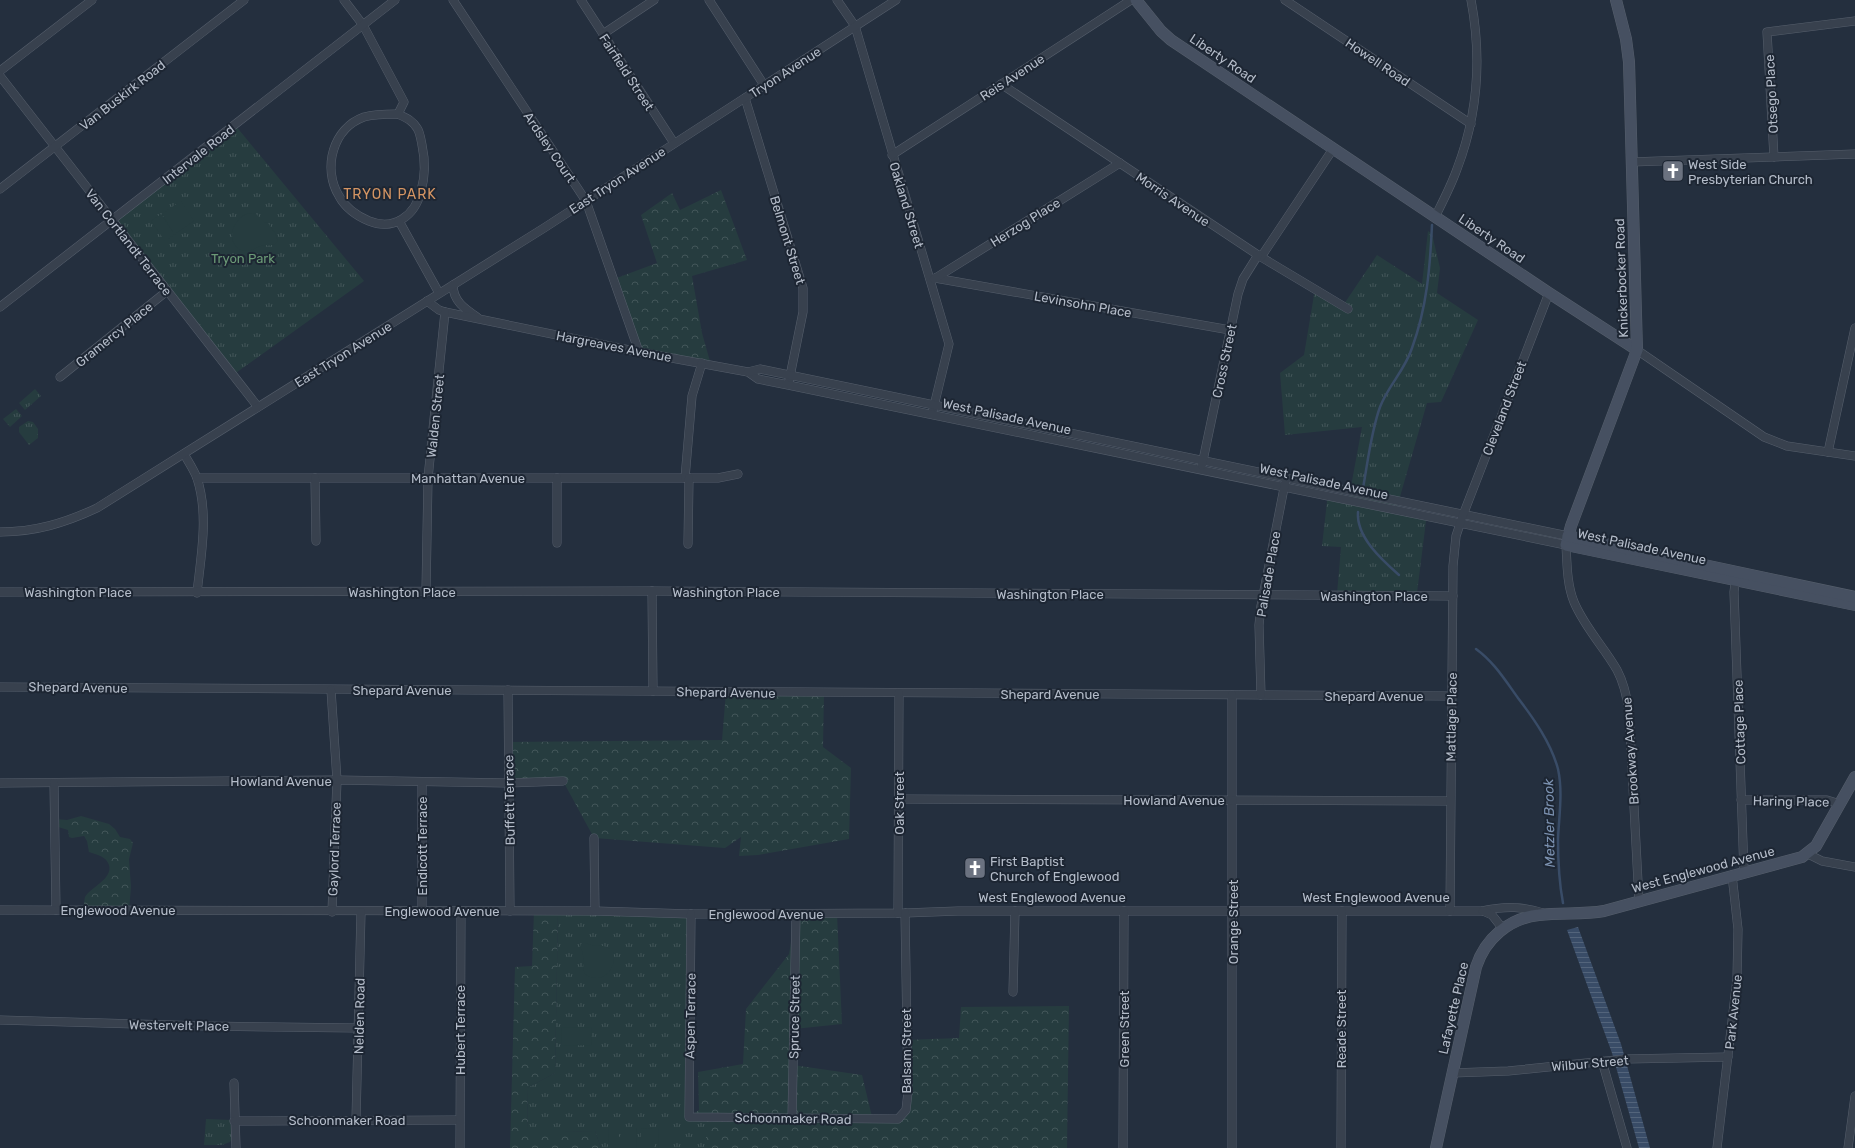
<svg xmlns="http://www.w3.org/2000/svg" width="1855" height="1148" font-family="Rubik,sans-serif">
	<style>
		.grass { fill: url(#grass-tufts) }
		.forest { fill: url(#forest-crowns) }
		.pitch { fill: #263c3f }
		.water { fill: url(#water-rules) }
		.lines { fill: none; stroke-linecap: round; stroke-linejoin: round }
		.stream { stroke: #394c67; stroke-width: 2.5 }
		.street-casing { stroke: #565f6c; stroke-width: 9 }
		.secondary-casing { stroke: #565f6c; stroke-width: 12 }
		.street { stroke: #38414e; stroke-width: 8 }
		.secondary { stroke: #465061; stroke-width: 11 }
		.labels { text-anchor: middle; stroke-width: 4; stroke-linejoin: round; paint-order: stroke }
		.street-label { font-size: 13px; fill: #b4bcc9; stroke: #1d2633 }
		.poi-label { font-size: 13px; fill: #b4bcc9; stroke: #1d2633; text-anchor: start }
		.park-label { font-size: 13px; fill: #6b9a76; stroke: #1d2633 }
		.neighbourhood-label { font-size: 14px; letter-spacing: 1px; fill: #d59563; stroke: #1d2633 }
		.water-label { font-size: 14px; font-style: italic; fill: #7c92b1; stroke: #1d2633 }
	</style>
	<defs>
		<pattern id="grass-tufts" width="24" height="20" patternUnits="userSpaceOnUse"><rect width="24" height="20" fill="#263c3f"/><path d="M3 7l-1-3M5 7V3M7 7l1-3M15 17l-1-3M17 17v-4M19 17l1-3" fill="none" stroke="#435659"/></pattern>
		<pattern id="forest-crowns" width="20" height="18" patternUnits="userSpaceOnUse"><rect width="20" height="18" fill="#263c3f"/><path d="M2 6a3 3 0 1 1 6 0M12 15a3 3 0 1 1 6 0" fill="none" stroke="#435659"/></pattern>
		<pattern id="water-rules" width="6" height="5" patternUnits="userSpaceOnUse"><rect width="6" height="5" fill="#394c67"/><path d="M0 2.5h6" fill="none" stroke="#53647b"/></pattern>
	</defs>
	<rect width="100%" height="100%" fill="#242f3e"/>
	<g class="grass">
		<path d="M235 125 364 281 233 375 113 221Z"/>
		<path d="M1428 231 1432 234 1440 268 1437 293 1478 320 1441 402 1427 403 1397 507 1427 513 1417 593 1337 594 1341 547 1322 546 1328 493 1349 497 1362 427 1285 435 1280 373 1304 355 1315 289 1342 307 1377 255 1422 284Z"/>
		<path d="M35 389 41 396 25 410 19 403Z"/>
		<path d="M16 409 22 416 10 427 3 419Z"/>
		<path d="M28 421 33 422 38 429V438L29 445 19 432V427Z"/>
		<path d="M558 911 691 914 689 1117 706 1118V1148H601L595 1131 528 1133 527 1088 555 1073Z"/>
		<path d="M206 1119 232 1120V1139L230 1142 222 1145H204Z"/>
	</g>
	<g class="forest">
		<path d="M721 190 747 260 692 276 702 333 711 365 639 352 614 279 657 263 641 215 672 193 680 210Z"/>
		<path d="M726 692 824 693 823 747 851 768 849 839 758 855 739 856 741 837 725 848 594 838 563 781 508 783V742L722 740Z"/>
		<path d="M81 816 109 824 115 829 120 837 130 839 133 843 129 859 131 887 129 910H83C84 906 84 901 85 897 91 887 113 879 109 865 106 856 97 855 89 852L87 841 84 836 72 838 69 837 68 830 55 826V819L67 820Z"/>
		<path d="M534 911H558L555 1073 527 1088 528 1132 595 1131 601 1148H510L515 967 532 966Z"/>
		<path d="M796 914H837L842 1024 794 1029 793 1065 862 1075 873 1121 903 1114 906 1040 959 1038 961 1007 1069 1006 1067 1148H706V1118L689 1117 699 1110 698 1072 743 1064 746 1009 789 954Z"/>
	</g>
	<g class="pitch">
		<path d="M181 201 194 221 165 241 151 221 161 214 173 232 162 214Z"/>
		<path d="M249 213 256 214 264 222 268 223 275 233 278 241C273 248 267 244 261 246 255 248 252 251 246 251 227 251 227 220 249 213Z"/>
		<path d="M584 942C594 949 603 941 613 952 618 969 601 986 585 974 581 965 586 955 580 947L581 944Z"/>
		<path d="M591 1027 592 1045 562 1046 561 1028Z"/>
		<path d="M609 1128H619V1148H608Z"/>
		<path d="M623 1128H637L636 1148H623Z"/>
		<path d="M641 1128 654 1129V1148H641Z"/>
		<path d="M659 1128H672V1148H658Z"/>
	</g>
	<path class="water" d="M1578 927 1621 1044 1650 1148H1639L1612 1053 1567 930Z"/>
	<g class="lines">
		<g class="stream">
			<path d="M1363 488C1368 461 1371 432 1380 407 1388 386 1405 370 1412 348 1427 307 1430 268 1432 225"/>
			<path d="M1358 512C1356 537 1382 560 1399 575"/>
			<path d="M1476 649C1494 662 1505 680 1518 698 1534 719 1551 743 1558 769 1563 792 1559 816 1558 839 1558 861 1559 882 1563 903"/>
		</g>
		<g class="street-casing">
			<g id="street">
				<path d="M344 0 363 25 404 102 398 114"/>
				<path d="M453 0 586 201 639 352"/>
				<path d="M581 0 674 143"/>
				<path d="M709 0 764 85"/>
				<path d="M837 0 855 26 949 344 933 410"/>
				<path d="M1285 0 1471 124"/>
				<path d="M603 34 654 0"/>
				<path d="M0 71 92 0"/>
				<path d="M0 76 258 407"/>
				<path d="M1001 84 1261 257 1348 309"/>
				<path d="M745 98 803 288V312L789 381"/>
				<path d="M398 114C406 118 412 120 417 128 420 132 421 140 422 145 425 159 425 177 421 191 415 216 394 231 369 221 357 216 345 207 339 196 322 168 333 128 364 117 375 114 387 114 398 114Z"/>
				<path d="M892 155 1131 0"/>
				<path d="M1774 157 1767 32 1855 21"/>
				<path d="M1631 162 1855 154"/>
				<path d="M0 189 244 0"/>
				<path d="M1435 217C1443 201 1451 186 1457 169 1478 114 1482 58 1471 0"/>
				<path d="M399 221 439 293"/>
				<path d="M1261 257 1333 149"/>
				<path d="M935 278 1230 330"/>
				<path d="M934 279 1120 163"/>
				<path d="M453 285C453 301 465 309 477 317"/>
				<path d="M427 301 439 310 445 312 639 352 748 372 758 379 788 385 1566 545C1567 564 1567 585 1574 602 1585 628 1604 647 1617 670 1624 683 1627 697 1629 712L1639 901"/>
				<path d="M0 307 395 0"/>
				<path d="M1637 350 1764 437 1787 446 1855 456"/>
				<path d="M748 372 760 369 1568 536"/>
				<path d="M60 377 167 291"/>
				<path d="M1828 452 1855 328"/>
				<path d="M184 454C188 461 194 470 197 478 209 515 201 555 197 593"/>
				<path d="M1202 465 1238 294 1243 279 1258 255"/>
				<path d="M197 478H718L738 474"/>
				<path d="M315 478 316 541"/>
				<path d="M685 478 692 396 702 363"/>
				<path d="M0 532C35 532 65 523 97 508L544 228 896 0"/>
				<path d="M557 543V478"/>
				<path d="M688 544 689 478"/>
				<path d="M1736 575 1734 592 1744 872"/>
				<path d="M652 591 653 691"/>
				<path d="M0 592 652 591 1453 596"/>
				<path d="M426 592 428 478 445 312"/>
				<path d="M0 687 1451 696"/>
				<path d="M331 690 337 780 332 912"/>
				<path d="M508 690 510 911"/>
				<path d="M1232 695V1148"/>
				<path d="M1261 695 1259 625 1261 606 1285 483"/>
				<path d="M422 782V910"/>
				<path d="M0 783 337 780 508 783 563 781"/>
				<path d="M54 783 56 910"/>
				<path d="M899 799 1450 801"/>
				<path d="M1741 800H1827L1840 804"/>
				<path d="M594 838 595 911"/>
				<path d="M1808 854 1822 861 1855 867"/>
				<path d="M0 910 595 911 691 914 905 913 958 911H1482C1505 906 1524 906 1546 914"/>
				<path d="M1450 911 1453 566 1456 536 1463 515 1549 293"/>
				<path d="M1483 911 1492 915 1503 929"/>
				<path d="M898 913 899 693"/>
				<path d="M691 914 689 1117 898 1119 906 1110 908 1092 905 913"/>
				<path d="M1013 992 1015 911"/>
				<path d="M0 1020 204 1026 358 1028"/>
				<path d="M1602 1061 1627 1148"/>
				<path d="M1452 1073 1508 1071 1626 1059 1728 1057"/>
				<path d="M234 1083 236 1148"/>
				<path d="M792 1119 796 914"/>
				<path d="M356 1120 361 912"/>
				<path d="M234 1121 459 1120"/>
				<path d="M460 1148 461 911"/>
				<path d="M1123 1148 1124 911"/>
				<path d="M1341 1148 1342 911"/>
				<path d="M1717 1148 1737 979 1738 929 1732 875"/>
				<path d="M1848 1148 1855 1096"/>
			</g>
		</g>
		<g class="secondary-casing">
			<g id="secondary">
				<path d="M1136 0 1161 31 1171 40 1549 293 1637 350"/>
				<path d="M1616 0 1626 39 1629 62 1637 350 1571 526 1566 545 1855 605"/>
				<path d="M1568 536 1855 597"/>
				<path d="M1436 1148 1476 967C1485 939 1509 918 1539 915 1561 912 1582 915 1604 911L1802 857 1816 846 1855 777"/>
			</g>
		</g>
		<use href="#street" class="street"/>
		<use href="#secondary" class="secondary"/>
	</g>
	<defs>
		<g id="church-square" transform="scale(1.15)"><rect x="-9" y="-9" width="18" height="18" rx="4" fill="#6b7280" stroke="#1d2633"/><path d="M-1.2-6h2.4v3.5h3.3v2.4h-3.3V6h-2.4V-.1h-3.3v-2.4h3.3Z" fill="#fff"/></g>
	</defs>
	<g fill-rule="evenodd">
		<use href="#church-square" x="1673" y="171"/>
		<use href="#church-square" x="975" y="868"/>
	</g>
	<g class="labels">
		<g class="street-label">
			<text transform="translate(1223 58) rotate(34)" y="5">Liberty Road</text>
			<text transform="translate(1378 62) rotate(34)" y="5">Howell Road</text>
			<text transform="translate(627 72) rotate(57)" y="5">Fairfield Street</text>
			<text transform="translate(785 72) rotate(-33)" y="5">Tryon Avenue</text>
			<text transform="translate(1012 77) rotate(-33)" y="5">Reis Avenue</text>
			<text transform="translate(1771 94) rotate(-93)" y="5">Otsego Place</text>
			<text transform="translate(122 95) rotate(-38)" y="5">Van Buskirk Road</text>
			<text transform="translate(550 147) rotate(56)" y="5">Ardsley Court</text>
			<text transform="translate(198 154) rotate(-38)" y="5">Intervale Road</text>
			<text transform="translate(617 180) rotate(-33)" y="5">East Tryon Avenue</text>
			<text transform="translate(1173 199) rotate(34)" y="5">Morris Avenue</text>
			<text transform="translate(907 205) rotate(73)" y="5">Oakland Street</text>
			<text transform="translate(1025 222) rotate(-32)" y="5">Herzog Place</text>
			<text transform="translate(1492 238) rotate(34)" y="5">Liberty Road</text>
			<text transform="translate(788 240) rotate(73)" y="5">Belmont Street</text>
			<text transform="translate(129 242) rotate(52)" y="5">Van Cortlandt Terrace</text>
			<text transform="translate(1621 278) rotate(-92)" y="5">Knickerbocker Road</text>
			<text transform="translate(1083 304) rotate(10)" y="5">Levinsohn Place</text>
			<text transform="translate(114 334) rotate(-39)" y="5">Gramercy Place</text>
			<text transform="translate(614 346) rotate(11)" y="5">Hargreaves Avenue</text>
			<text transform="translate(343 354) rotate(-32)" y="5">East Tryon Avenue</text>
			<text transform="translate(1224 361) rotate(-78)" y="5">Cross Street</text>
			<text transform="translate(1504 408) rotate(-69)" y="5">Cleveland Street</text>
			<text transform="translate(435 416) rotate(-84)" y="5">Walden Street</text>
			<text transform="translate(1007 416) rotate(12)" y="5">West Palisade Avenue</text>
			<text x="468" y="483">Manhattan Avenue</text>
			<text transform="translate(1324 481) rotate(12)" y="5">West Palisade Avenue</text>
			<text transform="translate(1642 546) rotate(12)" y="5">West Palisade Avenue</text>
			<text transform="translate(1268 574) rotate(-80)" y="5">Palisade Place</text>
			<text x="78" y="597">Washington Place</text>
			<text x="402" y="597">Washington Place</text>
			<text x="726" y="597">Washington Place</text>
			<text x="1050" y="599">Washington Place</text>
			<text x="1374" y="601">Washington Place</text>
			<text transform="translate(78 687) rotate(1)" y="5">Shepard Avenue</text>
			<text x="402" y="695">Shepard Avenue</text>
			<text transform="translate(726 692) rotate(1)" y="5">Shepard Avenue</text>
			<text x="1050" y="699">Shepard Avenue</text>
			<text x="1374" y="701">Shepard Avenue</text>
			<text transform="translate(1451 717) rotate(-89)" y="5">Mattlage Place</text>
			<text transform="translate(1739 722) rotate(-92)" y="5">Cottage Place</text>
			<text transform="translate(1630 751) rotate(-94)" y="5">Brookway Avenue</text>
			<text x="281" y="786">Howland Avenue</text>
			<text transform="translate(509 800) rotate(-91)" y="5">Buffett Terrace</text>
			<text x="1174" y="805">Howland Avenue</text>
			<text transform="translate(1791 801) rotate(1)" y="5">Haring Place</text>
			<text transform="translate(899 803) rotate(-90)" y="5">Oak Street</text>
			<text transform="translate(422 846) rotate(-90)" y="5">Endicott Terrace</text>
			<text transform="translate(334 849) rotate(-88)" y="5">Gaylord Terrace</text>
			<text transform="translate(1703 869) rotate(-15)" y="5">West Englewood Avenue</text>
			<text x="1052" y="902">West Englewood Avenue</text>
			<text x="1376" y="902">West Englewood Avenue</text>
			<text x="118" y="915">Englewood Avenue</text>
			<text x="442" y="916">Englewood Avenue</text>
			<text x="766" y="919">Englewood Avenue</text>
			<text transform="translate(1233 922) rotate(-90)" y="5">Orange Street</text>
			<text transform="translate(1453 1008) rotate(-77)" y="5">Lafayette Place</text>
			<text transform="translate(1733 1012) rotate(-84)" y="5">Park Avenue</text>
			<text transform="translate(359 1016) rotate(-89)" y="5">Nelden Road</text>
			<text transform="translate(690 1016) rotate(-89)" y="5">Aspen Terrace</text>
			<text transform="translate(794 1017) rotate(-89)" y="5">Spruce Street</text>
			<text transform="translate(179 1025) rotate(1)" y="5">Westervelt Place</text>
			<text transform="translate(1124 1029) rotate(-90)" y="5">Green Street</text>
			<text transform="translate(1341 1029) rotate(-90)" y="5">Reade Street</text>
			<text transform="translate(460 1030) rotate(-90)" y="5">Hubert Terrace</text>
			<text transform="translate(906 1051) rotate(-90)" y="5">Balsam Street</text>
			<text transform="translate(1590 1063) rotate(-5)" y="5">Wilbur Street</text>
			<text transform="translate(793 1118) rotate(1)" y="5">Schoonmaker Road</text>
			<text x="347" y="1125">Schoonmaker Road</text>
		</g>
		<g class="poi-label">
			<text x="1688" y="169">West Side<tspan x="1688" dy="15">Presbyterian Church</tspan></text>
			<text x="990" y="866">First Baptist<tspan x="990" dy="15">Church of Englewood</tspan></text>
		</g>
		<g class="park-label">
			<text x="243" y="263">Tryon Park</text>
		</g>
		<g class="neighbourhood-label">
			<text x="390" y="199">TRYON PARK</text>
		</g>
		<g class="water-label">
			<text transform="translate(1549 823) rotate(-91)" y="5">Metzler Brook</text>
		</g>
	</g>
</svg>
